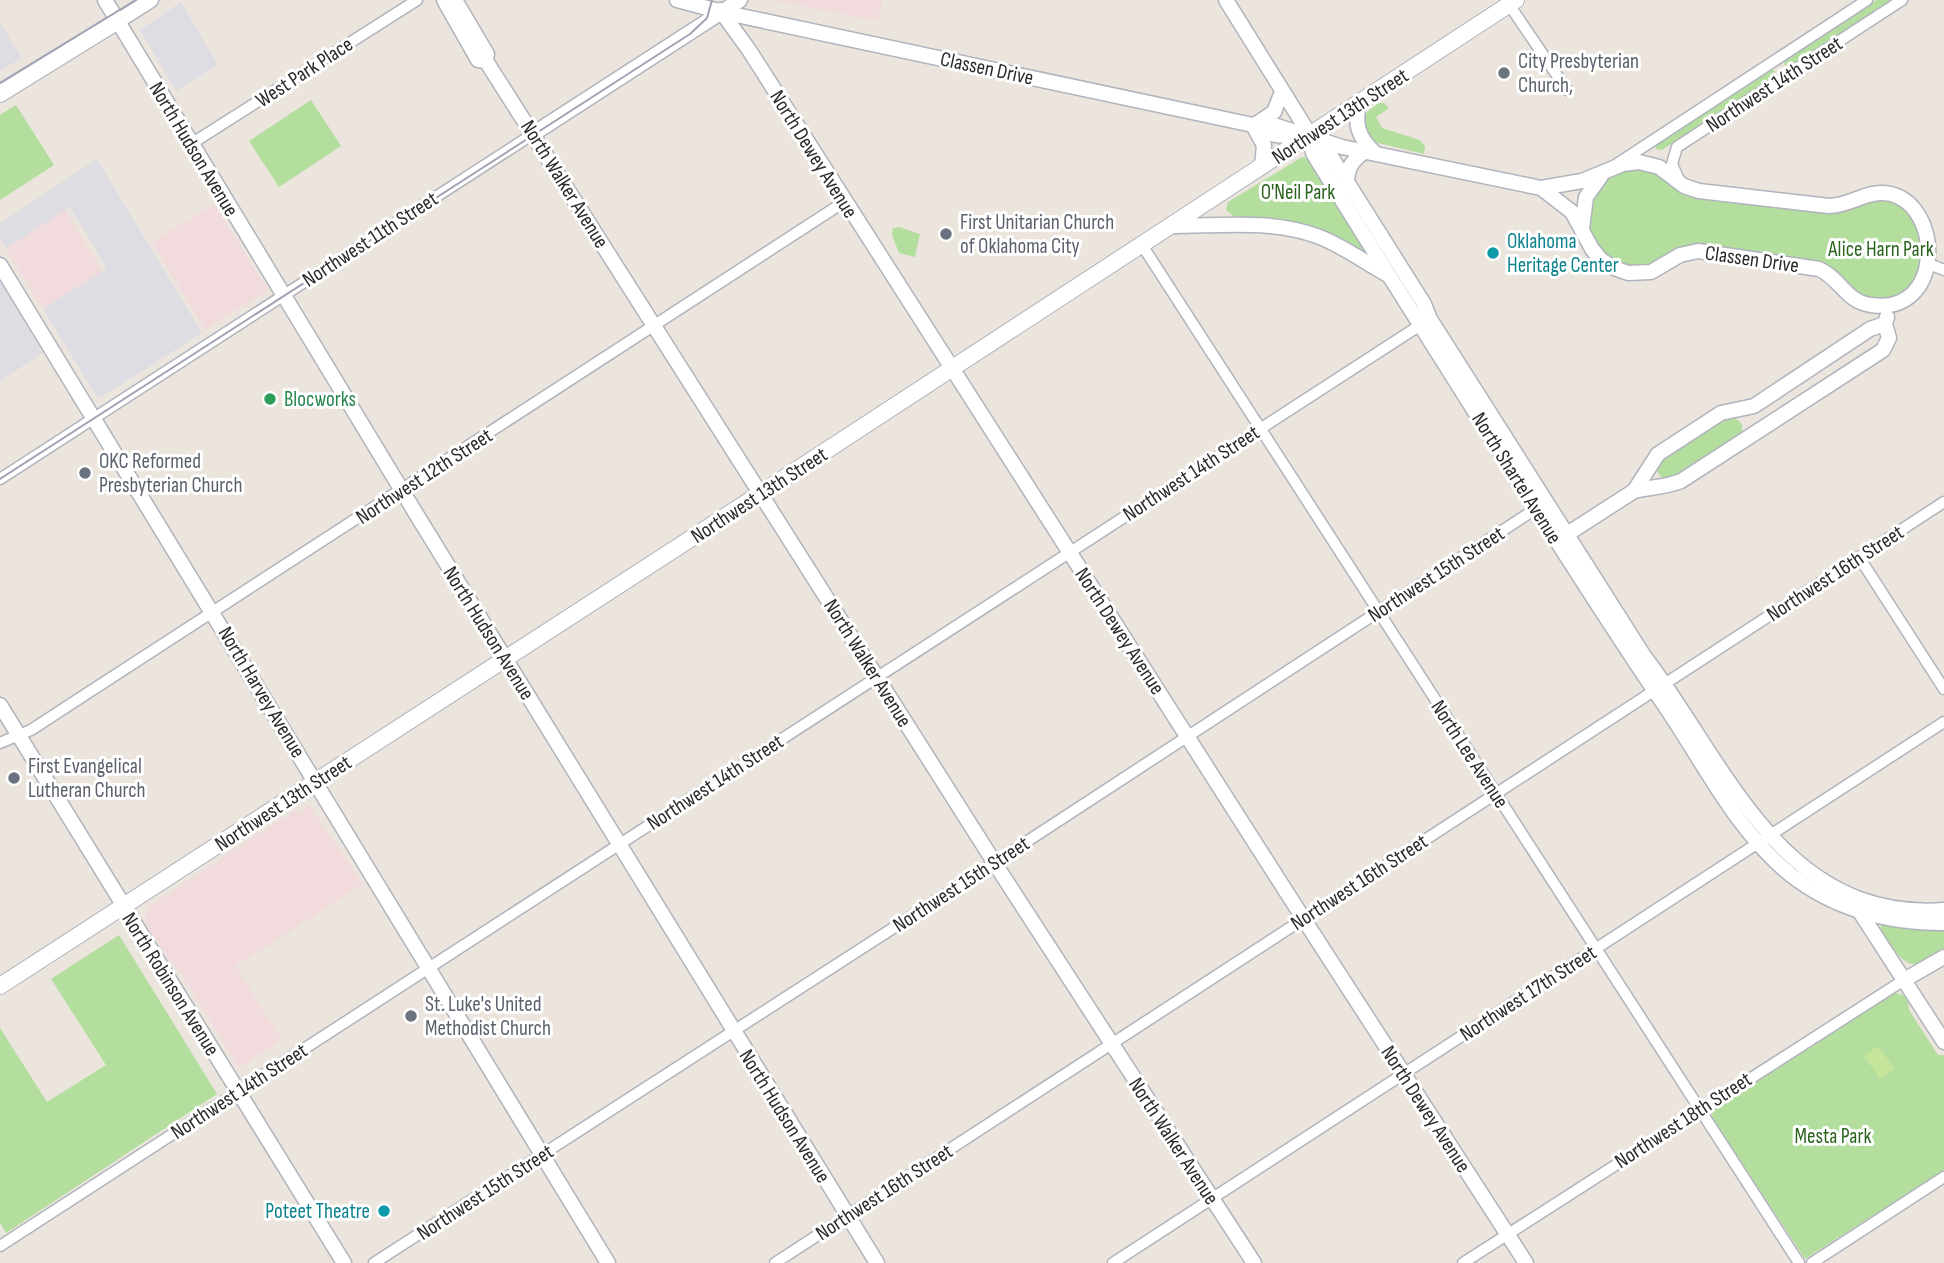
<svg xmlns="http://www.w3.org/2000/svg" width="1944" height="1263" font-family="'Sofia Sans Condensed',sans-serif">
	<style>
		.industrial { fill: #dfdde4 }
		.medical { fill: #f1dbdc }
		.green { fill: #b3de9e }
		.pitch { fill: #c4e59a }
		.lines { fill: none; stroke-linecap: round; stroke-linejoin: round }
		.minor-casing { stroke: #b1b3bd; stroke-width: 13 }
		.tertiary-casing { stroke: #b1b3bd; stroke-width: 17 }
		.secondary-casing { stroke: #b1b3bd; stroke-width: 18 }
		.minor { stroke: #fff; stroke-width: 10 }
		.tertiary { stroke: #fff; stroke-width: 14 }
		.secondary { stroke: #fff; stroke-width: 16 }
		.tram { stroke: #a0a3b3; stroke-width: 2 }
		.worship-dot { fill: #6b7280; stroke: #fff; stroke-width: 2.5 }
		.culture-dot { fill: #0f9aa8; stroke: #fff; stroke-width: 2.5 }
		.leisure-dot { fill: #2e9e5b; stroke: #fff; stroke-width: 2.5 }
		.labels { text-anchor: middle; stroke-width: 6; stroke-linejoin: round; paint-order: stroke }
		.worship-label { font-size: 21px; fill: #5b616d; stroke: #fff; text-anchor: start }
		.street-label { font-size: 21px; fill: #2a2a2a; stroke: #fff }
		.park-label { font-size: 21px; fill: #2c631f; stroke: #fff }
		.culture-label { font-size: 21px; fill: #0d838f; stroke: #fff; text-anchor: start }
		.leisure-label { font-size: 21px; fill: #27864d; stroke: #fff; text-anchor: start }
	</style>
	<rect width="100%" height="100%" fill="#ebe5dd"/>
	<g class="industrial">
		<path d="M181 2 218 65 176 91 140 30Z"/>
		<path d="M0 23 22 58 0 71Z"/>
		<path d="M97 159 202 333 98 399 43 309 107 268 70 207 6 249 0 238V223Z"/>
		<path d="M0 280 43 353 0 381Z"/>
	</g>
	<g class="medical">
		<path d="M773 0H882L878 21Z"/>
		<path d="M214 204 268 290 205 330 152 242Z"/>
		<path d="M65 210 102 271 43 309 6 249Z"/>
		<path d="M309 805 363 884 236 966 282 1040 239 1068 178 969 166 957 145 922 148 907 294 811 298 813Z"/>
	</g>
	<g class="green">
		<path d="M1876 0H1892L1790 67 1784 65 1785 60Z"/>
		<path d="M1771 69 1775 71 1774 78 1662 150 1656 149 1655 145Z"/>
		<path d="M311 100 341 146 279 187 249 141Z"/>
		<path d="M1379 103H1384L1389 108 1376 117 1382 128 1420 140 1425 147 1424 154 1370 141 1362 122 1368 111Z"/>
		<path d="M16 105 54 165 0 200V115Z"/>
		<path d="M1302 157 1310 159 1367 249 1364 253 1320 230 1281 220 1236 218 1226 210 1228 202Z"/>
		<path d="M1626 168 1651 169 1671 181 1831 212C1844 213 1851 208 1862 203 1889 193 1902 206 1922 221L1923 277C1910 287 1898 299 1882 300 1855 300 1848 279 1829 266 1812 255 1717 249 1691 245 1668 250 1651 273 1625 267 1618 265 1612 259 1606 255 1582 236 1585 205 1602 182 1607 175 1619 172 1626 168Z"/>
		<path d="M899 227 920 234 915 257 899 253 892 235 893 228Z"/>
		<path d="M1733 416 1742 424V433L1739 437 1675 479 1666 480C1657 476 1656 470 1659 460L1725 417Z"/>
		<path d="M1881 924 1899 928 1944 930V951C1917 967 1910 973 1890 944 1885 937 1880 932 1881 924Z"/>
		<path d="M119 935 217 1094 6 1233 0 1223V1028L47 1102 106 1065 51 979Z"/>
		<path d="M1893 992 1903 995 1908 1000 1909 1010 1938 1055H1944V1170L1805 1259 1713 1119 1710 1111Z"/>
	</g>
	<path class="pitch" d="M1878 1046 1895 1069 1880 1079 1864 1056Z"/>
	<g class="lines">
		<g class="minor-casing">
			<g id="minor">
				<path d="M1506 0 1567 90"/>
				<path d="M191 144 417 0"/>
				<path d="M1617 164 1867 0"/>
				<path d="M1679 180 1672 164 1677 147 1902 0"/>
				<path d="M1142 245 1799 1263"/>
				<path d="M1934 266 1944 270"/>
				<path d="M0 479 533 134"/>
				<path d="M1859 557 1944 689"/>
				<path d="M0 743 31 730 80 698 844 202"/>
				<path d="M0 1246 1425 322"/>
				<path d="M374 1263 994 863 1540 506"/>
				<path d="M775 1263 1944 502"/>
				<path d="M1113 1263 1944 722"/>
				<path d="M1463 1263 1904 980"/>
				<path d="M1812 1263 1944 1177"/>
			</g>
		</g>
		<g class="tertiary-casing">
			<g id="tertiary">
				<path d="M105 0 418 517 877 1263"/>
				<path d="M444 0 478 60 486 61"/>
				<path d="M455 0 487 54 486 61 1001 873 1254 1263"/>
				<path d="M677 0 722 12 1253 125 1265 122 1342 147 1541 188 1582 181 1623 164 1639 162 1659 167 1684 186 1699 191 1829 206C1851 206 1867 189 1891 194 1944 208 1943 316 1871 305 1846 302 1840 278 1819 269L1698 251 1680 255 1651 272 1628 273 1614 268 1601 260 1592 249 1572 212 1541 188"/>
				<path d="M1226 0 1310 135 1313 153C1375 254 1438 353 1501 453 1555 538 1608 623 1665 706 1704 763 1736 831 1791 875 1836 910 1888 923 1944 923"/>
				<path d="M720 10 749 50 1303 918 1526 1263"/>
				<path d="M118 21 151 0"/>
				<path d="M1360 102C1353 124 1359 138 1375 153"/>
				<path d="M1256 124 1274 112 1282 92"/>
				<path d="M1253 125C1268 136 1279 136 1297 136"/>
				<path d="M1255 129 1264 145 1262 167"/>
				<path d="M533 134 740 0"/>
				<path d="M1320 139 1424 304 1430 319 1644 656C1726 763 1781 922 1944 910"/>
				<path d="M1347 184C1347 167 1352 161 1365 151"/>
				<path d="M1171 226C1219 226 1271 219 1317 236 1342 245 1364 262 1388 275"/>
				<path d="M1582 228 1586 197 1601 176"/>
				<path d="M0 265 608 1263"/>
				<path d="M1634 491C1650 487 1667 487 1681 481L1883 350 1889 338 1885 324 1887 317"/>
				<path d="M1561 538 1634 491 1658 454 1721 413 1754 406 1870 329 1885 324"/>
				<path d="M0 705 344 1263"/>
				<path d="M1858 909 1944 1042"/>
				<path d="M1904 980 1944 957"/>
			</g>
		</g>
		<g class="secondary-casing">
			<g id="secondary">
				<path d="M0 94 118 21"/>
				<path d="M0 986 772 486 1516 0"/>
			</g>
		</g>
		<use href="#minor" class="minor"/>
		<use href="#tertiary" class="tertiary"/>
		<use href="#secondary" class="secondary"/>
		<g class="tram">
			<path d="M0 83 136 0"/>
			<path d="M0 479 690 34 707 18 712 0"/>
		</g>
	</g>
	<g class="worship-dot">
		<circle cx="1504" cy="73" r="7"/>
		<circle cx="946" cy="234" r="7"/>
		<circle cx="85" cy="473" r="7"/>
		<circle cx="14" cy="778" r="7"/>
		<circle cx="411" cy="1016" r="7"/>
	</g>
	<g class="culture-dot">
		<circle cx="1493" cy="253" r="7"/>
		<circle cx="384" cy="1211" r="7"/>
	</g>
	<circle class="leisure-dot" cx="270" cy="399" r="7"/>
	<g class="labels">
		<g class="worship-label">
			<text x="1518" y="68">City Presbyterian<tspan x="1518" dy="24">Church,</tspan></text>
			<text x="960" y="229">First Unitarian Church<tspan x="960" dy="24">of Oklahoma City</tspan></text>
			<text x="99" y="468">OKC Reformed<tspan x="99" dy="24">Presbyterian Church</tspan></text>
			<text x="28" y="773">First Evangelical<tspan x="28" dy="24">Lutheran Church</tspan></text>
			<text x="425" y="1011">St. Luke's United<tspan x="425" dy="24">Methodist Church</tspan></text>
		</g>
		<g class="street-label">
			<text transform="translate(987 68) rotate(12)" y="7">Classen Drive</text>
			<text transform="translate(304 72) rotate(-33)" y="7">West Park Place</text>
			<text transform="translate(1774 84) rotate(-33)" y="7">Northwest 14th Street</text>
			<text transform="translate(1340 116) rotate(-33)" y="7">Northwest 13th Street</text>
			<text transform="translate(194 149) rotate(59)" y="7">North Hudson Avenue</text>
			<text transform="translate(814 154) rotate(58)" y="7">North Dewey Avenue</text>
			<text transform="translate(565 184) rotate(58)" y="7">North Walker Avenue</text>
			<text transform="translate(370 239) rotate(-33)" y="7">Northwest 11th Street</text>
			<text transform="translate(1752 259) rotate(8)" y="7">Classen Drive</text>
			<text transform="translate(1191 473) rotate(-33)" y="7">Northwest 14th Street</text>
			<text transform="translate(424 476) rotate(-33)" y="7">Northwest 12th Street</text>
			<text transform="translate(1517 478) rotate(58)" y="7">North Shartel Avenue</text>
			<text transform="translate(759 495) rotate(-33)" y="7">Northwest 13th Street</text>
			<text transform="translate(1835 573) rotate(-33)" y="7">Northwest 16th Street</text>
			<text transform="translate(1436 574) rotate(-33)" y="7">Northwest 15th Street</text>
			<text transform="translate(1120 631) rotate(57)" y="7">North Dewey Avenue</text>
			<text transform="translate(489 633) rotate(58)" y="7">North Hudson Avenue</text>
			<text transform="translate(868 663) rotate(58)" y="7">North Walker Avenue</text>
			<text transform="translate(262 692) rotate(59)" y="7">North Harvey Avenue</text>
			<text transform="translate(1470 754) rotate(57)" y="7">North Lee Avenue</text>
			<text transform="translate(715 782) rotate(-33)" y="7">Northwest 14th Street</text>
			<text transform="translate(283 803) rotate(-33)" y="7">Northwest 13th Street</text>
			<text transform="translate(1359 882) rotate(-33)" y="7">Northwest 16th Street</text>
			<text transform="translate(961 884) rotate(-33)" y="7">Northwest 15th Street</text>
			<text transform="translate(171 984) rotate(58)" y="7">North Robinson Avenue</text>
			<text transform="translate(1528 993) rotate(-33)" y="7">Northwest 17th Street</text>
			<text transform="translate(239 1091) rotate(-33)" y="7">Northwest 14th Street</text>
			<text transform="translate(1426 1109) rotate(57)" y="7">North Dewey Avenue</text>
			<text transform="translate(785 1116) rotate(58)" y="7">North Hudson Avenue</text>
			<text transform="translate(1683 1120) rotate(-33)" y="7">Northwest 18th Street</text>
			<text transform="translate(1174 1141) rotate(57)" y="7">North Walker Avenue</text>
			<text transform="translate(485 1192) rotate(-33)" y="7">Northwest 15th Street</text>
			<text transform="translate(884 1192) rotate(-33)" y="7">Northwest 16th Street</text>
		</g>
		<g class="park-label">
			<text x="1298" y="199">O'Neil Park</text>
			<text x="1881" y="256">Alice Harn Park</text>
			<text x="1833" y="1143">Mesta Park</text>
		</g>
		<g class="culture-label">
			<text x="1507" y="248">Oklahoma<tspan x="1507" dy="24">Heritage Center</tspan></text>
			<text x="370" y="1218" text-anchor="end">Poteet Theatre</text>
		</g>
		<g class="leisure-label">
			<text x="284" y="406">Blocworks</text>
		</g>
	</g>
</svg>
